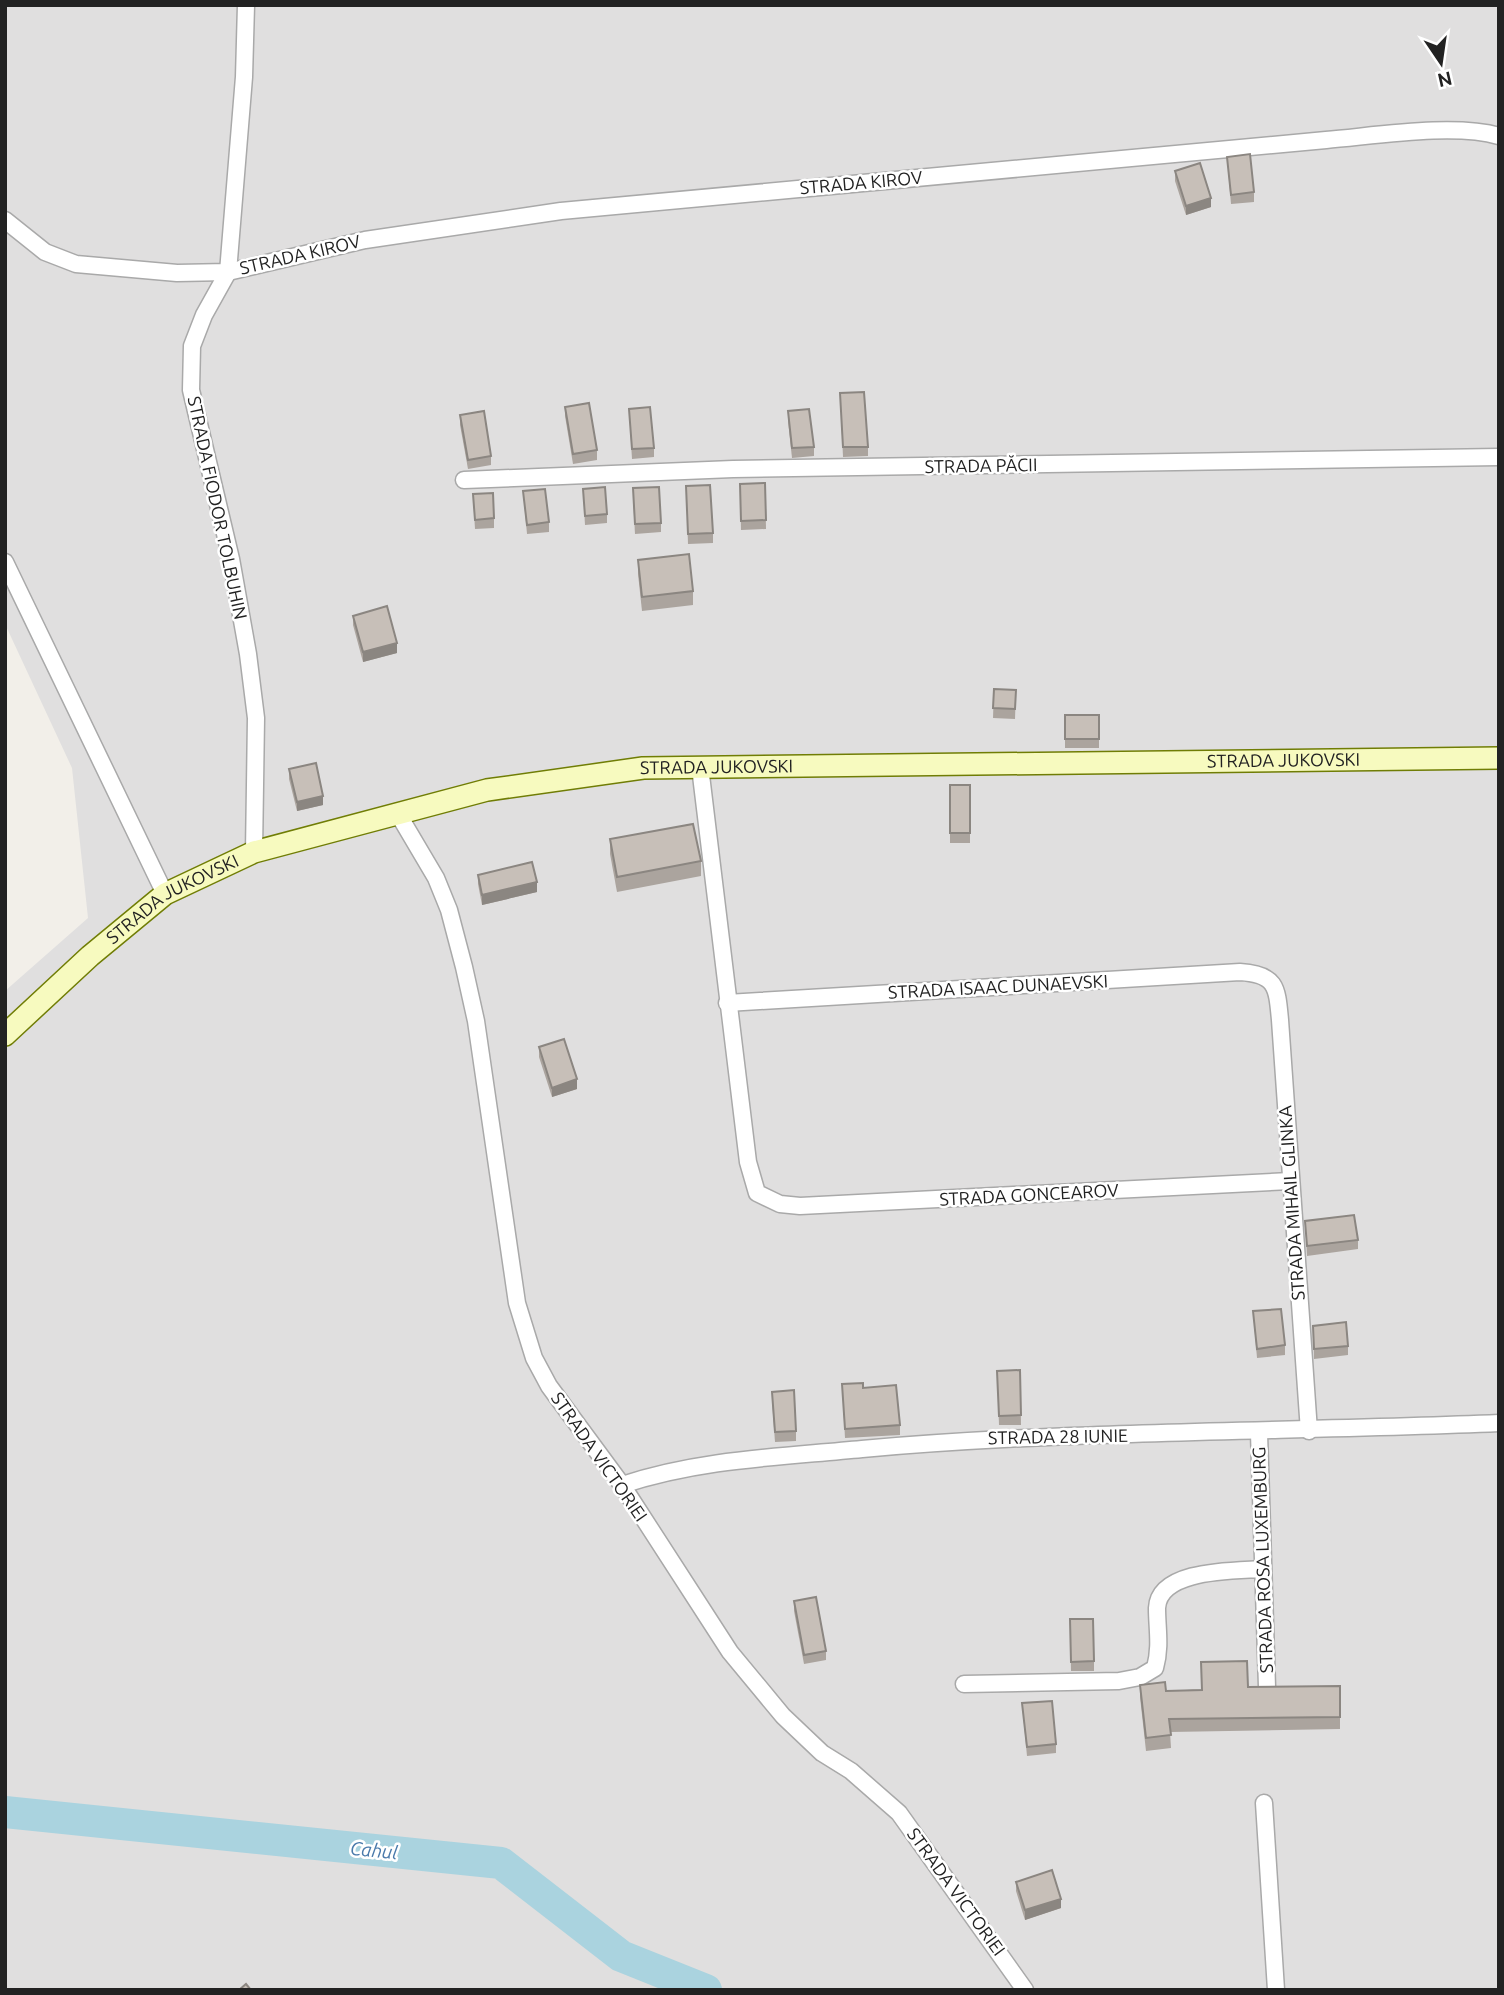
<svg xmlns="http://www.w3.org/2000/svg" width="1504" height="1995" font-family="Ubuntu,sans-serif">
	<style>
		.residential { fill: #e0dfdf }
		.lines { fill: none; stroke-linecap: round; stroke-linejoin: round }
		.river { stroke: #aad3df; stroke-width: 32 }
		.street-casing { stroke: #a9a9a9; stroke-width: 19 }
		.secondary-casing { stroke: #707d05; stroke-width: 24 }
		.street { stroke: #fff; stroke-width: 16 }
		.secondary { stroke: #f7fabf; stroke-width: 21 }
		.wall { fill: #aba49e }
		.shaded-wall { fill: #8b8681 }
		.building { fill: #c7bfb8; stroke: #8b8681; stroke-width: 2 }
		.labels { text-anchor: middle; stroke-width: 5; stroke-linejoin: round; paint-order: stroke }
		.street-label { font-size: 18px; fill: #222; stroke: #fff }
		.water-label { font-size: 19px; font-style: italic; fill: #4a7aab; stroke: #fff }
	</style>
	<rect width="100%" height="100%" fill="#f2efe9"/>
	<path class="residential" d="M5 5H1499V1990H5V991L88 918 72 768 5 624Z"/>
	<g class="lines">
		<path class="river" d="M5 1812 501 1863 621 1956 706 1990"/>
		<g class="street-casing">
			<g id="street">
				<path d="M246 5 244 77 228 272 204 315 192 346 191 390 231 559 248 654 256 718 254 852"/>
				<path d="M5 220 45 252 76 264 177 273 228 272 365 240 561 211 1326 140C1375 136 1453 123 1499 136"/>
				<path d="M464 480 733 469 1499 457"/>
				<path d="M5 562 165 894"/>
				<path d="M700 767 748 1162 757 1193 780 1204 800 1206 1290 1181"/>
				<path d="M397 812 436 878 449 910 464 967 476 1021 517 1303 534 1358 549 1386 622 1485 730 1652 783 1716 822 1753 851 1771 899 1813 1025 1990"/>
				<path d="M727 1003 1240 972C1277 974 1277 988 1280 1020L1309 1431"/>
				<path d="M1259 1433 1267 1687"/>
				<path d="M622 1485C700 1459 781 1457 862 1449 1074 1430 1287 1432 1499 1423"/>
				<path d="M964 1684 1119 1681 1140 1677 1155 1668C1161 1646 1157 1629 1157 1608 1159 1569 1234 1571 1262 1569"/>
				<path d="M1264 1803 1276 1990"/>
			</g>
		</g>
		<g class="secondary-casing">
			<g id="secondary">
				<path id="s1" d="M5 1035 90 956 165 894 254 852 487 790 643 768 1499 758"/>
			</g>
		</g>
		<use href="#street" class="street"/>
		<use href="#secondary" class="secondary"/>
	</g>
	<g class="wall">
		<path d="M1227 157 1254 192V202L1231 204Z"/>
		<path d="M1175 171 1211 207 1186 215 1175 181Z"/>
		<path d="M840 393 868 447V456L843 457Z"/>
		<path d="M565 407 597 450V460L573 464 565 416Z"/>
		<path d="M629 409 654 448V457L632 459Z"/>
		<path d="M788 411 814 447V456L792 458 788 421Z"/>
		<path d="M460 415 491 456V465L468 469 460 425Z"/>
		<path d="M765 483 766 529 741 530 740 484Z"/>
		<path d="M686 486 713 533V543L688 544Z"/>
		<path d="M583 489 607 514V523L585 525Z"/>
		<path d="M523 491 549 522V532L527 534Z"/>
		<path d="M473 494 494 518V528L475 529Z"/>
		<path d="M633 498 661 523V532L635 534Z"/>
		<path d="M638 560 693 591V605L642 611 638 574Z"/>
		<path d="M353 616 397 653 363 662 353 625Z"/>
		<path d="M994 689 1016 690 1015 719 993 718Z"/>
		<rect x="1065" y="715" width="34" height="33"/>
		<path d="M289 769 323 805 297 811 289 779Z"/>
		<rect x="950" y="785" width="20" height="58"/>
		<path d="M610 839 701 861V876L617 892 610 854Z"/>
		<path d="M478 875 537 892 482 905 478 884Z"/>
		<path d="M539 1047 577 1089 552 1097 539 1057Z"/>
		<path d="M1305 1221 1358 1240V1249L1307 1256Z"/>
		<path d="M1253 1311 1285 1345V1355L1257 1358Z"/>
		<path d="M1313 1326 1348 1346V1355L1314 1359Z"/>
		<path d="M1020 1370 1021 1425H999L997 1371Z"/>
		<path d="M842 1384 863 1388 900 1425V1435L845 1438Z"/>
		<path d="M772 1401 796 1431V1441L775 1442Z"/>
		<path d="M794 1601 826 1651V1660L804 1664 794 1611Z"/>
		<path d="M1070 1619 1094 1661V1671H1071Z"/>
		<path d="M1140 1685 1166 1691 1248 1687 1340 1686V1729L1170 1732 1171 1748 1146 1751 1140 1697Z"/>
		<path d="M1022 1703 1056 1744V1753L1027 1756Z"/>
		<path d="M1016 1882 1061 1908 1025 1920 1016 1891Z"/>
	</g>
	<g class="shaded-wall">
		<path d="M1211 198V207L1186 215V206Z"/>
		<path d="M397 643V653L363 662V652Z"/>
		<path d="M323 796V805L297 811V802Z"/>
		<path d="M537 882V892L482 905V895Z"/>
		<path d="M577 1079V1089L552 1097V1088Z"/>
		<path d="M1061 1899V1908L1025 1920V1910Z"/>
	</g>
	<g class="building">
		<path d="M1250 154 1254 192 1231 195 1227 157Z"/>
		<path d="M1200 163 1211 198 1186 206 1175 171Z"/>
		<path d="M864 392 868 447H843L840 393Z"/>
		<path d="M589 403 597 450 573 454 565 407Z"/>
		<path d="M650 407 654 448 632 449 629 409Z"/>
		<path d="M809 409 814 447 792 448 788 411Z"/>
		<path d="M484 411 491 456 468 460 460 415Z"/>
		<path d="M765 483 766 520 741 521 740 484Z"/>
		<path d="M710 485 713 533 688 534 686 486Z"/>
		<path d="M605 487 607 514 585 516 583 489Z"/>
		<path d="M659 487 661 523 635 524 633 488Z"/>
		<path d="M545 489 549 522 527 525 523 491Z"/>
		<path d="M493 493 494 518 475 520 473 494Z"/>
		<path d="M689 554 693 591 642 597 638 560Z"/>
		<path d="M387 606 397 643 363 652 353 616Z"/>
		<path d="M994 689 1016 690 1015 709 993 708Z"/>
		<rect x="1065" y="715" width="34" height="24"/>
		<path d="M316 763 323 796 297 802 289 769Z"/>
		<rect x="950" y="785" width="20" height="48"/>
		<path d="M693 824 701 861 617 877 610 839Z"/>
		<path d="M532 862 537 882 482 895 478 875Z"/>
		<path d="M564 1039 577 1079 552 1088 539 1047Z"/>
		<path d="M1354 1215 1358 1240 1307 1246 1305 1221Z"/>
		<path d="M1281 1309 1285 1345 1257 1349 1253 1311Z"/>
		<path d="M1346 1322 1348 1346 1314 1349 1313 1326Z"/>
		<path d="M1020 1370 1021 1415 999 1416 997 1371Z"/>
		<path d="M863 1383V1388L896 1385 900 1425 845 1429 842 1384Z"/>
		<path d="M794 1390 796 1431 775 1432 772 1392Z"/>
		<path d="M816 1597 826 1651 804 1655 794 1601Z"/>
		<path d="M1070 1619H1093L1094 1661 1071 1662Z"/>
		<path d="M1247 1661 1248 1687 1340 1686V1717L1169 1719 1171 1735 1146 1738 1140 1685 1165 1682 1166 1691 1202 1690 1201 1662Z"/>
		<path d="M1052 1701 1056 1744 1027 1747 1022 1703Z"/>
		<path d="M1052 1870 1061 1899 1025 1910 1016 1882Z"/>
		<path d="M246 1984 251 1990H239Z"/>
	</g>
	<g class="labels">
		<g class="street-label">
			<text transform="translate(861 183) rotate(-5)" y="6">STRADA KIROV</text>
			<text transform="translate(300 255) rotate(-13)" y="6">STRADA KIROV</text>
			<text transform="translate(981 466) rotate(-1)" y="6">STRADA PĂCII</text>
			<text transform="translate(217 508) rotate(78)" y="6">STRADA FIODOR TOLBUHIN</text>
			<text dy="6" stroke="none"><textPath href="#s1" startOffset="1351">STRADA JUKOVSKI</textPath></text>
			<text dy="6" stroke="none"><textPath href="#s1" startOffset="784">STRADA JUKOVSKI</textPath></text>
			<text dy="6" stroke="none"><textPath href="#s1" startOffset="217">STRADA JUKOVSKI</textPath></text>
			<text transform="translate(998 987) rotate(-3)" y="6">STRADA ISAAC DUNAEVSKI</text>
			<text transform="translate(1029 1195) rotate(-3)" y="6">STRADA GONCEAROV</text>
			<text transform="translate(1292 1203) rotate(-94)" y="6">STRADA MIHAIL GLINKA</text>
			<text transform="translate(1058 1437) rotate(-1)" y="6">STRADA 28 IUNIE</text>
			<text transform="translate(599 1457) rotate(55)" y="6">STRADA VICTORIEI</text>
			<text transform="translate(1263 1560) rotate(-92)" y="6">STRADA ROSA LUXEMBURG</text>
			<text transform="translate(956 1892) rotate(54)" y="6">STRADA VICTORIEI</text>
		</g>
		<g class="water-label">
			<text transform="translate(374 1850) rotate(6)" y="7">Cahul</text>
		</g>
	</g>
	<rect width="1504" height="1995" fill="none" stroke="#222222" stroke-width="14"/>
	<g transform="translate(1441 63) rotate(167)" stroke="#ffffff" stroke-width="5" paint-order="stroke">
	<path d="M0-5L12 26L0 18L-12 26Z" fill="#222222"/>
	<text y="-10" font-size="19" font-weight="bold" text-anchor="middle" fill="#222222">N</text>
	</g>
</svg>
